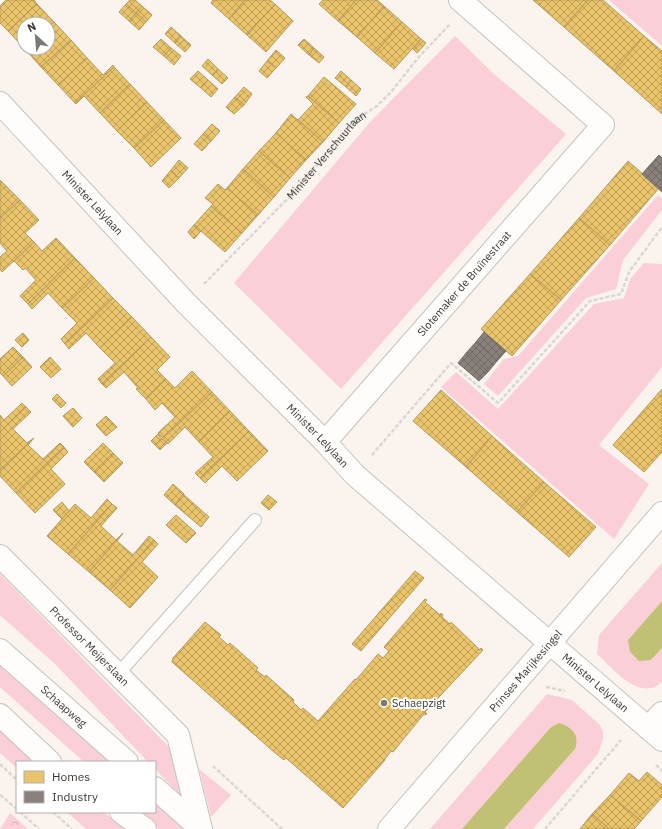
<svg xmlns="http://www.w3.org/2000/svg" width="662" height="829" font-family="'IBM Plex Sans',sans-serif">
	<style>
		.green { fill: #fbcfd7 }
		.forest { fill: url(#forest-crowns) }
		.water { fill: #c1c176 }
		.homes { fill: url(#homes-cross-hatch); stroke: #b59959 }
		.industry { fill: url(#industry-cross-hatch); stroke: #726a66 }
		.lines { fill: none; stroke-linecap: round; stroke-linejoin: round }
		.lane-casing { stroke: #c7c2bd; stroke-width: 14 }
		.street-casing { stroke: #c7c2bd; stroke-width: 24 }
		.secondary-casing { stroke: #c7c2bd; stroke-width: 24 }
		.path { stroke: #d9d7d6; stroke-width: 2.5; stroke-dasharray: 4 2; stroke-linecap: butt }
		.lane { stroke: #fefdfc; stroke-width: 12 }
		.street { stroke: #fefdfc; stroke-width: 22 }
		.secondary { stroke: #fefdfc; stroke-width: 22 }
		.poi-dot { fill: #7e7874; stroke: #fff; stroke-width: 1.5 }
		.labels { text-anchor: middle; stroke-width: 4; stroke-linejoin: round; paint-order: stroke }
		.street-label { font-size: 11px; fill: #3b3632; stroke: #fff }
		.poi-label { font-size: 11px; fill: #3b3632; stroke: #fff; text-anchor: start }
	</style>
	<defs>
		<pattern id="forest-crowns" width="20" height="18" patternUnits="userSpaceOnUse"><rect width="20" height="18" fill="#fbcfd7"/><path d="M2 6a3 3 0 1 1 6 0M12 15a3 3 0 1 1 6 0" fill="none" stroke="#d8b2b9"/></pattern>
		<pattern id="homes-cross-hatch" width="8" height="8" patternUnits="userSpaceOnUse"><rect width="8" height="8" fill="#e9c46a"/><path d="M0 0l8 8M0 8l8-8" fill="none" stroke="#bea058"/></pattern>
		<pattern id="industry-cross-hatch" width="8" height="8" patternUnits="userSpaceOnUse"><rect width="8" height="8" fill="#8a817c"/><path d="M0 0l8 8M0 8l8-8" fill="none" stroke="#726a66"/></pattern>
	</defs>
	<rect width="100%" height="100%" fill="#faf3ee"/>
	<g class="green">
		<path d="M609 0H662V46Z"/>
		<path d="M455 36 495 75 566 134 341 389 234 283 371 121Z"/>
		<path d="M658 195 662 199V210L623 260 616 289 586 298 498 396 484 384 504 359 518 356Z"/>
		<path d="M644 263 662 264V367L599 445 649 484 614 539 441 387 456 372 498 409 594 304 624 298 630 279Z"/>
		<path d="M662 563V601L628 640 651 660 662 648V682C639 703 613 668 597 654L599 635Z"/>
		<path d="M0 574 172 750 187 802 155 769V762H148L56 665 0 615Z"/>
		<path d="M0 663 113 762H84L0 687Z"/>
		<path d="M547 694 572 700 600 725 603 732V739L598 754 533 829H504L575 749 559 723 551 727 462 829H430Z"/>
		<path d="M0 729 36 762H17V768L0 753Z"/>
		<path d="M199 769 231 795 211 817Z"/>
		<path d="M155 799 190 829H159L140 812H155Z"/>
		<path d="M67 812H103L127 829H86Z"/>
	</g>
	<path class="forest" d="M10 813 28 829H0Z"/>
	<g class="water">
		<path d="M662 601V648L651 660 639 661 630 652 628 640Z"/>
		<path d="M559 723C572 727 580 735 575 749L504 829H462L551 727Z"/>
	</g>
	<g class="homes">
		<path d="M6 0H34L37 4 8 31 0 23V6Z"/>
		<path d="M130 0H135L142 6 136 13 126 4Z"/>
		<path d="M213 0H245L229 19 211 3Z"/>
		<path d="M245 0H270L275 4 247 35 229 19Z"/>
		<path d="M323 0H356L338 21 319 4Z"/>
		<path d="M356 0H377L384 6 357 37 338 21Z"/>
		<path d="M533 0H588L564 27Z"/>
		<path d="M588 0H603L644 36 614 71 564 27Z"/>
		<path d="M37 4 54 22 48 27V24H24V48H26L25 49 8 31Z"/>
		<path d="M126 4 136 13 129 21 119 12Z"/>
		<path d="M275 4 293 21 266 52 247 35Z"/>
		<path d="M142 6 152 15 146 22 136 13Z"/>
		<path d="M384 6 402 22 375 53 357 37Z"/>
		<path d="M136 13 146 22 139 30 129 21Z"/>
		<path d="M54 22 71 40 41 67 25 49 48 48V27Z"/>
		<path d="M402 22 421 39 394 69 375 53Z"/>
		<path d="M171 27 181 36 175 43 165 34Z"/>
		<path d="M181 36 191 45 185 52 175 43Z"/>
		<path d="M644 36 662 51V114L614 71Z"/>
		<path d="M161 39 171 48 164 56 153 47Z"/>
		<path d="M304 39 314 48 309 55 298 45Z"/>
		<path d="M421 39 426 43 417 53 413 49Z"/>
		<path d="M71 40 87 58 58 85 41 67Z"/>
		<path d="M171 48 181 56 174 65 164 56Z"/>
		<path d="M314 48 324 57 319 63 309 55Z"/>
		<path d="M276 50 285 58 276 68 267 61Z"/>
		<path d="M87 58 103 75 113 65 114 67 75 103 58 85Z"/>
		<path d="M208 59 218 69 212 75 202 66Z"/>
		<path d="M267 61 276 68 267 78 259 71Z"/>
		<path d="M114 67 130 84 100 113 84 96 76 104 75 103Z"/>
		<path d="M218 69 228 78 222 84 212 75Z"/>
		<path d="M198 71 208 80 201 88 190 79Z"/>
		<path d="M341 71 351 80 346 87 335 78Z"/>
		<path d="M324 77 356 104 339 123 308 96Z"/>
		<path d="M208 80 218 89 211 97 201 88Z"/>
		<path d="M351 80 361 89 356 96 346 87Z"/>
		<path d="M130 84 147 102 117 131 100 113Z"/>
		<path d="M244 87 252 94 244 105 235 97Z"/>
		<path d="M308 96 339 123 323 142 298 120 313 104 306 97Z"/>
		<path d="M235 97 244 105 234 114 226 107Z"/>
		<path d="M147 102 164 120 134 148 117 131Z"/>
		<path d="M291 114 323 142 306 160 276 133Z"/>
		<path d="M164 120 181 138 151 167 134 148Z"/>
		<path d="M212 124 220 131 211 141 203 134Z"/>
		<path d="M276 133 306 160 290 178 259 151Z"/>
		<path d="M203 134 211 141 202 151 194 144Z"/>
		<path d="M259 151 290 178 274 197 243 169Z"/>
		<path d="M179 160 188 168 179 178 171 170Z"/>
		<path d="M628 161 659 188 610 245 579 218Z"/>
		<path d="M243 169 274 197 258 215 227 188Z"/>
		<path d="M171 170 179 178 169 188 162 181Z"/>
		<path d="M0 180 20 200 0 218Z"/>
		<path d="M218 184 225 190 227 188 258 215 242 233 211 206 213 204 205 198Z"/>
		<path d="M20 200 39 220 25 233 34 242 2 272 0 269V257L7 251 0 243V218Z"/>
		<path d="M211 206 242 233 225 252 194 225Z"/>
		<path d="M579 218 610 245 561 300 530 274Z"/>
		<path d="M194 225 201 231 194 239 188 232Z"/>
		<path d="M56 238 75 258 28 304 20 296 36 280 25 268 23 270 14 261 34 242 42 251Z"/>
		<path d="M75 258 94 278 62 308 48 293 32 309 28 304Z"/>
		<path d="M530 274 561 300 512 356 481 329Z"/>
		<path d="M94 278 113 298 65 344 61 339 77 323 62 308Z"/>
		<path d="M113 298 132 317 100 348 86 333 69 349 65 344Z"/>
		<path d="M132 317 151 337 102 384 98 379 115 363 100 348Z"/>
		<path d="M23 333 29 340 22 347 15 340Z"/>
		<path d="M151 337 170 357 157 370 166 379 146 399 136 389 138 388 124 372 106 388 102 384Z"/>
		<path d="M13 347 23 357 3 376 0 373V359Z"/>
		<path d="M23 357 32 367 12 386 3 376Z"/>
		<path d="M50 357 61 369 51 378 40 367Z"/>
		<path d="M192 371 212 392 163 438 158 433 175 417 162 403 155 410 146 399 166 379 175 388Z"/>
		<path d="M662 389V452L644 472 613 445Z"/>
		<path d="M441 390 492 436 466 467 413 421Z"/>
		<path d="M212 392 230 411 199 442 185 427 168 444 163 438Z"/>
		<path d="M57 394 66 403 61 408 52 399Z"/>
		<path d="M22 403 26 407 0 432V415L4 420Z"/>
		<path d="M26 407 31 412 13 429 27 443 34 438 0 470V432Z"/>
		<path d="M73 408 82 418 73 427 63 416Z"/>
		<path d="M230 411 249 431 200 478 195 473 213 457 199 442Z"/>
		<path d="M106 416 117 427 106 436 96 425Z"/>
		<path d="M249 431 268 451 237 481 222 466 205 483 200 478Z"/>
		<path d="M158 434 162 439 155 445 151 441Z"/>
		<path d="M492 436 544 482 517 512 466 467Z"/>
		<path d="M34 438 28 445 43 459 60 443 64 447 16 493 0 476V470Z"/>
		<path d="M162 439 167 443 160 450 155 445Z"/>
		<path d="M103 443 113 453 94 472 84 462Z"/>
		<path d="M64 447 68 452 51 469 65 484 35 513 16 493Z"/>
		<path d="M113 453 123 463 104 482 94 472Z"/>
		<path d="M544 482 596 527 569 557 517 512Z"/>
		<path d="M173 484 184 494 175 505 164 495Z"/>
		<path d="M183 494 209 517 201 527 175 505Z"/>
		<path d="M268 495 277 502 269 510 261 503Z"/>
		<path d="M107 499 112 504 68 554 47 536 75 504 91 518Z"/>
		<path d="M62 502 69 511 62 519 53 510Z"/>
		<path d="M112 504 117 508 101 526 116 540 123 533 89 572 68 554Z"/>
		<path d="M176 515 196 533 186 543 166 525Z"/>
		<path d="M123 533 117 541 133 555 149 536 154 540 110 590 89 572Z"/>
		<path d="M154 540 158 544 142 562 158 577 130 608 110 590Z"/>
		<path d="M415 571 424 578 361 651 352 644Z"/>
		<path d="M425 599 427 600 425 602 440 615 441 613 443 615 442 617 450 624 451 622 480 650 481 648 483 650 425 712 427 714 423 715 393 752 391 751 385 759V760L343 808 286 758 284 760 274 752 172 662 173 658 205 622 221 635 219 637 228 645 230 643 258 668 256 670 265 677 266 675 294 700 293 702 301 710 303 708 318 721 355 679 356 680 378 654 383 658 389 651 384 647Z"/>
		<path d="M647 772 662 785V797L641 821 610 795 629 773 639 781Z"/>
		<path d="M610 795 641 821 634 829H609L592 814Z"/>
		<path d="M592 814 609 829H580Z"/>
	</g>
	<g class="industry">
		<path d="M659 155 662 158V175L650 165Z"/>
		<path d="M650 165 662 175V192L642 174Z"/>
		<path d="M484 332 506 351 497 361 476 342Z"/>
		<path d="M476 342 497 361 488 372 467 352Z"/>
		<path d="M467 352 488 372 479 381 458 363Z"/>
	</g>
	<g class="lines">
		<g class="lane-casing">
			<path id="lane" d="M118 674 255 520"/>
		</g>
		<g class="street-casing">
			<g id="street">
				<path id="s2" d="M0 103 186 303 325 442 355 475 662 740"/>
				<path id="s3" d="M325 442 603 125 460 0"/>
				<path id="s4" d="M0 556 178 735 201 829"/>
				<path d="M648 728 662 713"/>
			</g>
		</g>
		<g class="secondary-casing">
			<g id="secondary">
				<path id="s5" d="M0 650 127 762"/>
				<path d="M0 715 50 762"/>
				<path d="M155 788 201 829"/>
				<path d="M121 812 145 829"/>
				<path id="s6" d="M389 829 662 513"/>
			</g>
		</g>
		<g class="path">
			<path id="s1" d="M204 284 294 192 355 120 377 106 392 91 417 59 450 24"/>
			<path d="M372 455 451 363 498 403 590 301 621 294 629 272 662 227"/>
			<path d="M546 687 565 691"/>
			<path d="M0 764 17 780"/>
			<path d="M656 765 662 771"/>
			<path d="M213 766 282 829"/>
			<path d="M0 795 17 809"/>
			<path d="M20 812 39 829"/>
			<path d="M53 812 72 829"/>
			<path d="M545 829 621 740"/>
		</g>
		<use href="#lane" class="lane"/>
		<use href="#street" class="street"/>
		<use href="#secondary" class="secondary"/>
	</g>
	<circle class="poi-dot" cx="384" cy="703" r="4"/>
	<g class="labels">
		<g class="street-label">
			<text dy="4" stroke="none"><textPath href="#s1" startOffset="178">Minister Verschuurlaan</textPath></text>
			<text dy="4" stroke="none"><textPath href="#s2" startOffset="136">Minister Lelylaan</textPath></text>
			<text dy="4" stroke="none"><textPath href="#s3" startOffset="211">Slotemaker de Bruïnestraat</textPath></text>
			<text dy="4" stroke="none"><textPath href="#s2" startOffset="460">Minister Lelylaan</textPath></text>
			<text dy="4" stroke="none"><textPath href="#s4" startOffset="127">Professor Meijerslaan</textPath></text>
			<text dy="4" stroke="none"><textPath href="#s6" startOffset="209">Prinses Marijkesingel</textPath></text>
			<text dy="4" stroke="none"><textPath href="#s2" startOffset="832">Minister Lelylaan</textPath></text>
			<text dy="4" stroke="none"><textPath href="#s5" startOffset="85">Schaapweg</textPath></text>
		</g>
		<g class="poi-label">
			<text x="392" y="707">Schaepzigt</text>
		</g>
	</g>
	<rect x="16" y="761" width="140" height="52" fill="#ffffff" stroke="#b1afad"/>
	<rect x="24" y="771" width="20" height="12" fill="#e9c46a" stroke="#b1afad"/>
	<text x="52" y="781" font-size="12" fill="#3b3632">Homes</text>
	<rect x="24" y="791" width="20" height="12" fill="#8a817c" stroke="#b1afad"/>
	<text x="52" y="801" font-size="12" fill="#3b3632">Industry</text>
	<g transform="translate(36 36) rotate(334)"><circle r="19" fill="#ffffff" stroke="#b1afad"/>
	<path d="M0-3L7 15L0 10L-7 15Z" fill="#7e7874"/>
	<text y="-6" font-size="11" font-weight="bold" text-anchor="middle" fill="#3b3632">N</text>
	</g>
</svg>
